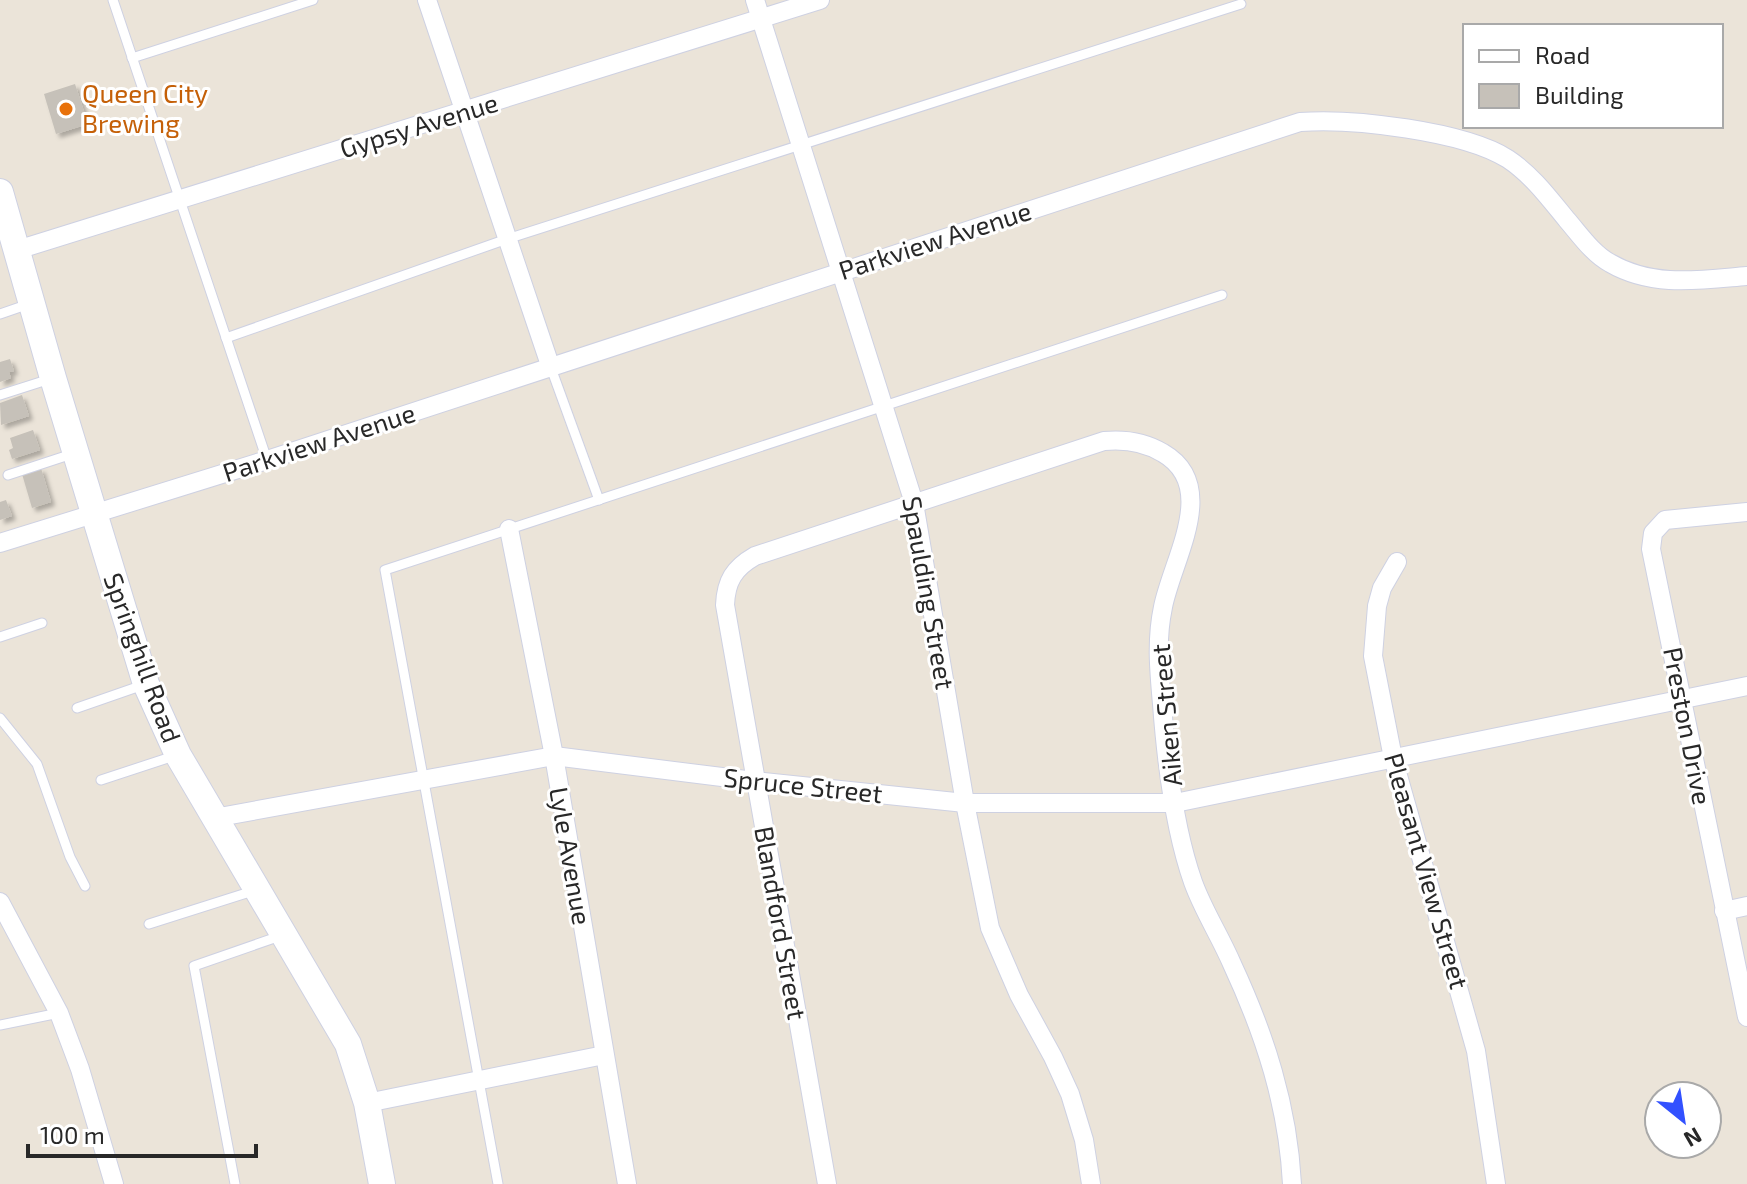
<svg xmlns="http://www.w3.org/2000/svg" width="1747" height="1184" font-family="'Exo 2',sans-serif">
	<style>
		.building { fill: #c6c1b9; filter: url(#shadow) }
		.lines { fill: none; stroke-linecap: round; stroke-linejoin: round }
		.lane-casing { stroke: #ced1e2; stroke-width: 11 }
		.street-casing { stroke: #ced1e2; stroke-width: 20 }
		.secondary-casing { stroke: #ced1e2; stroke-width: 28 }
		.lane { stroke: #fff; stroke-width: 9 }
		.street { stroke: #fff; stroke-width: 18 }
		.secondary { stroke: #fff; stroke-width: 26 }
		.food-dot { fill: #e8710a; stroke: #fff; stroke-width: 3 }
		.labels { text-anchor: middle; stroke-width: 6; stroke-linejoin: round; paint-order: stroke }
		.food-label { font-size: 26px; fill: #c56008; stroke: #fff; text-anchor: start }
		.street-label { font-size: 26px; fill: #282828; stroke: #fff }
	</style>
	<defs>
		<filter id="shadow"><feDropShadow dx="4" dy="4" stdDeviation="2" flood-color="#0004"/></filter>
	</defs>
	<rect width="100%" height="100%" fill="#ebe4d9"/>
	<g class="building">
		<path d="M75 84 88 124 56 134 44 94Z"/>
		<path d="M10 359 14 371 9 372 11 378 0 382V362Z"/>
		<path d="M22 395 29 416 1 425 0 403Z"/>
		<path d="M33 430 40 450 12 459 9 450 13 448 10 438Z"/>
		<path d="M41 468 51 502 32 508 22 474Z"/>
		<path d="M6 500 12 516 0 520V502Z"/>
	</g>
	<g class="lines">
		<g class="lane-casing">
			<g id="lane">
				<path d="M113 0 267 460"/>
				<path d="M132 58 313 0"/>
				<path d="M0 314 29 304"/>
				<path d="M226 338 507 239 1241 4"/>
				<path d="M551 368 599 500"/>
				<path d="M0 395 50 379"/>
				<path d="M8 475 72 454"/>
				<path d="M0 637 42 623"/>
				<path d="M77 708 146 684"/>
				<path d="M0 718 37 764 70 857 85 886"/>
				<path d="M101 780 174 756"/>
				<path d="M149 924 256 890"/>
				<path d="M0 1025 59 1013"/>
				<path d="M235 1184 194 966 283 935"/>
				<path d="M498 1184 385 570 1222 295"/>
			</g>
		</g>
		<g class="street-casing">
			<g id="street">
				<path d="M427 0 551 368"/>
				<path d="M755 0 914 503 965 803 990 928 1019 995 1053 1057 1070 1094 1084 1140 1091 1184"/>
				<path d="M17 250 820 0"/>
				<path d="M1747 512 1665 520 1653 533 1651 549 1747 1017"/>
				<path d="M509 529 554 756 627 1184"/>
				<path d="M0 543 267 460 1300 122C1352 118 1464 131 1508 159 1532 175 1549 198 1567 220 1580 235 1593 254 1610 263 1653 288 1700 280 1747 276"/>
				<path d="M1397 562 1382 588 1377 606 1373 656 1393 758 1476 1051 1496 1184"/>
				<path d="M214 818 554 756 754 781 965 803H1175L1747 686"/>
				<path d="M0 902 59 1013 80 1069 114 1184"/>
				<path d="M1724 911 1747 906"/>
				<path d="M367 1103 604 1055"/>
				<path d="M827 1184 725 605C726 581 734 568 755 556L1104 441C1125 439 1145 442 1163 453 1220 486 1172 560 1163 607 1156 640 1159 671 1162 704 1166 758 1175 831 1193 882 1203 910 1220 936 1232 964 1265 1035 1288 1106 1292 1184"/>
			</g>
		</g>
		<g class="secondary-casing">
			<path id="secondary" d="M0 192 53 378 146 684 178 755 348 1044 367 1103 382 1184"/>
		</g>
		<use href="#lane" class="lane"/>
		<use href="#street" class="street"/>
		<use href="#secondary" class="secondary"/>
	</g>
	<circle class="food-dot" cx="66" cy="109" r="8"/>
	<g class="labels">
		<g class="food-label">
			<text x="82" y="103">Queen City<tspan x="82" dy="30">Brewing</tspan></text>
		</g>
		<g class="street-label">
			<text transform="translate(419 126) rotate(-17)" y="9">Gypsy Avenue</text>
			<text transform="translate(935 241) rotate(-18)" y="9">Parkview Avenue</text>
			<text transform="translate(319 443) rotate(-18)" y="9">Parkview Avenue</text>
			<text transform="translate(928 593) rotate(80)" y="9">Spaulding Street</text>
			<text transform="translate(142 658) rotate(70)" y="9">Springhill Road</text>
			<text transform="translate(1167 715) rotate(-95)" y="9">Aiken Street</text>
			<text transform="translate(1687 726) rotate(79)" y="9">Preston Drive</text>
			<text transform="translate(803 786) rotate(6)" y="9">Spruce Street</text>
			<text transform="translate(570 856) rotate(80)" y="9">Lyle Avenue</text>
			<text transform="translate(1426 871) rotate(74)" y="9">Pleasant View Street</text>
			<text transform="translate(780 923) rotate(80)" y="9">Blandford Street</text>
		</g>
	</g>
	<rect x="1463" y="24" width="260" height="104" fill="#ffffff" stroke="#a9a9a9" stroke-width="2"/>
	<rect x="1479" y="50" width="40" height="12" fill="#ffffff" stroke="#a9a9a9" stroke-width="2"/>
	<text x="1535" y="64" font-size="24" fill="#282828">Road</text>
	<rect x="1479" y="84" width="40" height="24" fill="#c6c1b9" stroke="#a9a9a9" stroke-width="2"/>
	<text x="1535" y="104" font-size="24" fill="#282828">Building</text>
	<g transform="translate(1683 1120) rotate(150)"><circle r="38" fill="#ffffff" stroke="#a9a9a9" stroke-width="2"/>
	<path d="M0-6L14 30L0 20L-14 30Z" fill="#3251ff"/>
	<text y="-12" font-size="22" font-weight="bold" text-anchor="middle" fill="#282828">N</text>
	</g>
	<path d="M28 1144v12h228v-12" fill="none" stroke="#282828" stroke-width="4"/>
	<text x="40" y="1144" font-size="24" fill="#282828" stroke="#ffffff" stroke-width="6" paint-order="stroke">100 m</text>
</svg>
